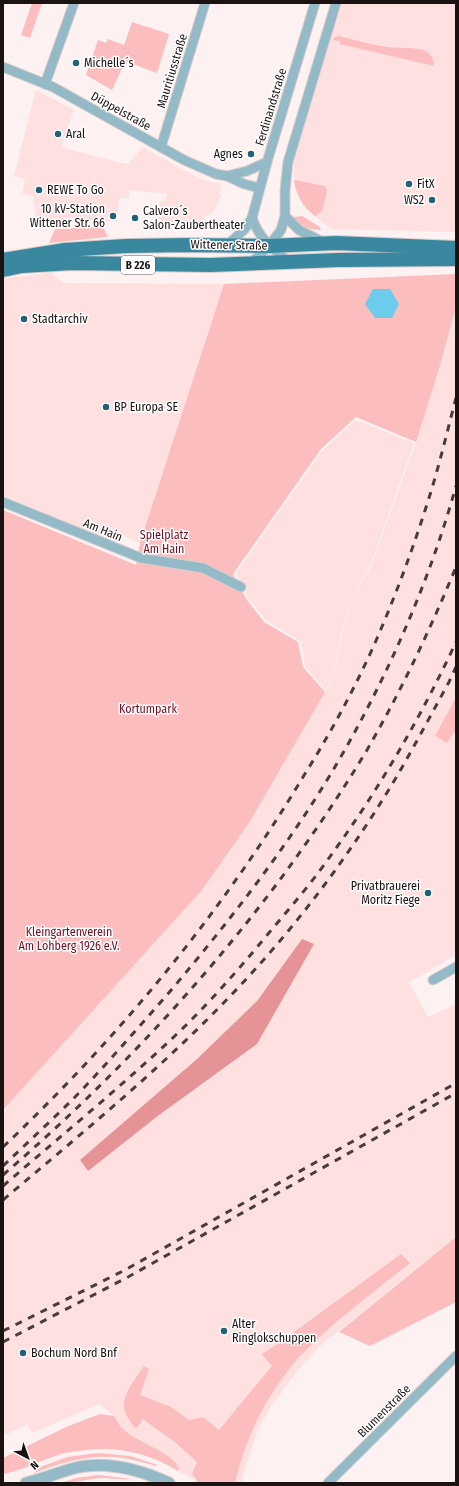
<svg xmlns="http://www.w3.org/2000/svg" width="459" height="1486" font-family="'Fira Sans Condensed',sans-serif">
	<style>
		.built { fill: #fee0e0; fill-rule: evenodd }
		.green { fill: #fbbdbe }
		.forest { fill: #e59396 }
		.water { fill: #6dcceb }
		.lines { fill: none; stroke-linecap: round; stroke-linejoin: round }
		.minor-casing { stroke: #d9cdcd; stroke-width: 11 }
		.tertiary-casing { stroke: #d9cdcd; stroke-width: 13 }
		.primary-casing { stroke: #d9cdcd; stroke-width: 16 }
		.minor { stroke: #94bac8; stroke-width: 9 }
		.tertiary { stroke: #94bac8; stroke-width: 11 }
		.primary { stroke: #3988a0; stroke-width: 14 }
		.rail { stroke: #473d3d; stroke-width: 3; stroke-dasharray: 7 7; stroke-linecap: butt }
		.poi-dot { fill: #206275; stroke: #fff; stroke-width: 1.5 }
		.labels { text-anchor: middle; stroke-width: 3; stroke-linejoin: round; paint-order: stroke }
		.shield { fill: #fff; stroke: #5f5959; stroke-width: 1 }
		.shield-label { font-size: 11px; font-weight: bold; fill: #1b1212 }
		.poi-label { font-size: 12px; fill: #1b1212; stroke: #fff; text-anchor: start }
		.street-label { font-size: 12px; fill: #1b1212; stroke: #fff }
		.park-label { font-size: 12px; fill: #710f22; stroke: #fff }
	</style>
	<rect width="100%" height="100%" fill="#fdf1f1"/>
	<g class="built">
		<path d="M339 3H456V232L331 229 305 208 298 195 294 180V159Z"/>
		<path d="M36 90 74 110 61 147 117 162 129 164 142 147 201 179 220 184 222 187 219 194 221 195 215 209 212 213 204 217 200 221 185 223V225L182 227 162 226 158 223 160 201H165L167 194 129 190V198H119L117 221 79 220 37 226 33 196 22 193 25 179 14 176Z"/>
		<path d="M51 273 63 283 224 284 140 543 109 529 105 539 3 495V278Z"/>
		<path d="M456 307V697L435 736 447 743 456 730V955L409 982 428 1017 456 1004V1237L320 1346 297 1371 269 1409 257 1432 241 1483H198L193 1479 168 1465 137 1452 114 1416 99 1404 32 1433 27 1424 3 1436V1115L8 1105 202 890 249 823 333 678 344 625 356 593 372 564 416 442 439 369ZM302 940 257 1044 159 1115 87 1171 80 1160 197 1059 257 1001Z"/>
		<path d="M356 420 414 443 371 563 356 592 343 625 333 677 325 690 305 666 301 642 266 620 249 599 236 573 323 450Z"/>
	</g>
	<g class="green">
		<path d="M32 3H42L30 38 21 35Z"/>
		<path d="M132 22 169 34 157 73 127 62 124 64 112 90 86 75 98 40 106 43 108 39 124 45Z"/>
		<path d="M339 36C355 40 372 45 388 47 403 50 434 42 434 66L340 44V41L333 40 335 37Z"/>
		<path d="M294 180 325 186 327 191 322 211 315 216C303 206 296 196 294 180Z"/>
		<path d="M302 216 320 227 321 230C309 230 300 227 294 217Z"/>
		<path d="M103 227 108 237 49 243 55 229Z"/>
		<path d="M456 274V307L439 369 416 442 356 417 321 449 233 574 247 600 264 622 298 642 303 667 325 692 249 823 202 890 3 1110V510L136 565 140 543 224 284Z"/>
		<path d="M456 697V730L447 743 435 736Z"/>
		<path d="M456 1237V1302L370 1346 339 1332Z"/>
		<path d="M401 1254 410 1263C372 1293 333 1322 299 1357 293 1363 289 1370 284 1376 260 1408 244 1444 235 1483H199L192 1474 197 1462 176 1443 143 1419 136 1429C133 1425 129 1421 127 1416 117 1399 135 1380 144 1366L149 1369 140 1395 171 1407 189 1420 203 1417 219 1430 272 1366 262 1354 279 1343Z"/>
		<path d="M100 1414 114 1416C116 1419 118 1423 121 1427 134 1442 171 1451 179 1468L178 1471C148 1452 114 1445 79 1451 73 1452 66 1452 61 1454 41 1460 24 1470 3 1474V1458L66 1427Z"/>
		<path d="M98 1453 130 1456 158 1465 155 1466C109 1450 78 1456 34 1473V1472L35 1469 67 1457Z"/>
		<path d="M98 1475 132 1479C121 1480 111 1478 101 1478 87 1479 74 1483 60 1483L76 1478Z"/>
	</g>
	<path class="forest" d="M302 939 314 944 257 1044 159 1115 88 1171 80 1160 197 1059 257 1001Z"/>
	<path class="water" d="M373 289H390L399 304 392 318H375L365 304Z"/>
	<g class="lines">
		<g class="minor-casing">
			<g id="minor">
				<path d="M3 67 53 87 184 160 216 174 227 176 244 184 259 188"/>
				<path d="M45 84 74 3"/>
				<path d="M161 147 205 3"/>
				<path d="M227 176 247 171 267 162"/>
				<path d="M285 216 299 230 323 242"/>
				<path d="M252 218C260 240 272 248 289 262"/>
				<path d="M227 245 244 230 252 218 267 162 315 3"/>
				<path d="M250 264 269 246 281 230 285 216V190L288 162 336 3"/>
				<path d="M3 502 141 558 203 568 241 587"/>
				<path d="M433 980 456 967"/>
				<path d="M328 1483 456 1356"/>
			</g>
		</g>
		<g class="tertiary-casing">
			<path id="tertiary" d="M26 1483C44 1479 61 1471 79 1467 111 1461 141 1470 169 1483"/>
		</g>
		<g class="primary-casing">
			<g id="primary">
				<path d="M3 260 65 250 126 246 188 245 269 246 336 243 456 248"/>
				<path d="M3 270 22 266 72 263 211 265 338 260 456 259"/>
			</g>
		</g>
		<use href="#minor" class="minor"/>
		<use href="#tertiary" class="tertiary"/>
		<use href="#primary" class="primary"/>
		<g class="rail">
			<path d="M3 1147C119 1037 221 914 303 777 330 734 354 690 375 643 395 597 413 549 428 501 439 467 447 432 456 398"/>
			<path d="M3 1166C27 1143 52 1120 75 1097 107 1064 137 1029 167 995 233 917 297 835 347 746 393 664 431 576 456 486"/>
			<path d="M3 1175C105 1087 198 989 279 881 310 839 340 795 367 750 401 691 430 630 456 567"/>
			<path d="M3 1186C62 1135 122 1086 179 1032 211 1001 240 968 268 934 289 909 310 885 329 858 378 791 421 717 456 642"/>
			<path d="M3 1200C88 1128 174 1058 249 976 305 915 355 847 397 776 415 745 432 713 449 682L456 667"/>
			<path d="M3 1331 125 1270 456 1083"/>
			<path d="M3 1342 128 1277 456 1093"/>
		</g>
	</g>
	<g class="poi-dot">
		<circle cx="76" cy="63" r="4"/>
		<circle cx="58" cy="134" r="4"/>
		<circle cx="251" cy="154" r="4"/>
		<circle cx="409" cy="184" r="4"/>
		<circle cx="39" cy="190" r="4"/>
		<circle cx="432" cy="200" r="4"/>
		<circle cx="113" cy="216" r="4"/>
		<circle cx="135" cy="218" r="4"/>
		<circle cx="24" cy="319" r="4"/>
		<circle cx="106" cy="407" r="4"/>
		<circle cx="428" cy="893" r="4"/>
		<circle cx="224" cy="1331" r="4"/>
		<circle cx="23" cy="1353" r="4"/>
	</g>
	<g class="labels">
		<rect class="shield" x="121" y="256" width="34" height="18" rx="3"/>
		<g class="shield-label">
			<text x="138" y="269">B 226</text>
		</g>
		<g class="poi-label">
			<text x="84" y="67">Michelle´s</text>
			<text x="66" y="138">Aral</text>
			<text x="243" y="158" text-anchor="end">Agnes</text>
			<text x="417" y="188">FitX</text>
			<text x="47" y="194">REWE To Go</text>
			<text x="424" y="204" text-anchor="end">WS2</text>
			<text x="105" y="213" text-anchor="end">10 kV-Station<tspan x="105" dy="14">Wittener Str. 66</tspan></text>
			<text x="143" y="215">Calvero´s<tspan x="143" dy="14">Salon-Zaubertheater</tspan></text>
			<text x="32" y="323">Stadtarchiv</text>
			<text x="114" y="411">BP Europa SE</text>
			<text x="420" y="890" text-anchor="end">Privatbrauerei<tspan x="420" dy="14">Moritz Fiege</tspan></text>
			<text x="232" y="1328">Alter<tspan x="232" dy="14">Ringlokschuppen</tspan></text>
			<text x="31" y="1357">Bochum Nord Bnf</text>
		</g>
		<g class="street-label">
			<text transform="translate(172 71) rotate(-73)" y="4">Mauritiusstraße</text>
			<text transform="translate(271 107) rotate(-73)" y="4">Ferdinandstraße</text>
			<text transform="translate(121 111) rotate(29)" y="4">Düppelstraße</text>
			<text transform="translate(229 245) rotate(1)" y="4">Wittener Straße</text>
			<text transform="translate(103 530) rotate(22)" y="4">Am Hain</text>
			<text transform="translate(384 1411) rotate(-45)" y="4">Blumenstraße</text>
		</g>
		<g class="park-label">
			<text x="164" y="539">Spielplatz<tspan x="164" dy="14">Am Hain</tspan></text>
			<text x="148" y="713">Kortumpark</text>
			<text x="69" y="936">Kleingartenverein<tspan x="69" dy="14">Am Lohberg 1926 e.V.</tspan></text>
		</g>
	</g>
	<rect width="459" height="1486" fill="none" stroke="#1b1212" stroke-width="8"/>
	<g transform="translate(28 1458) rotate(139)" stroke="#ffffff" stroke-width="3" paint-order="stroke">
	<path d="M0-3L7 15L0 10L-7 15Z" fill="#1b1212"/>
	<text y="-6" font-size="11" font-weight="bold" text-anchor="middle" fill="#1b1212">N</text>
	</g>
</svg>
